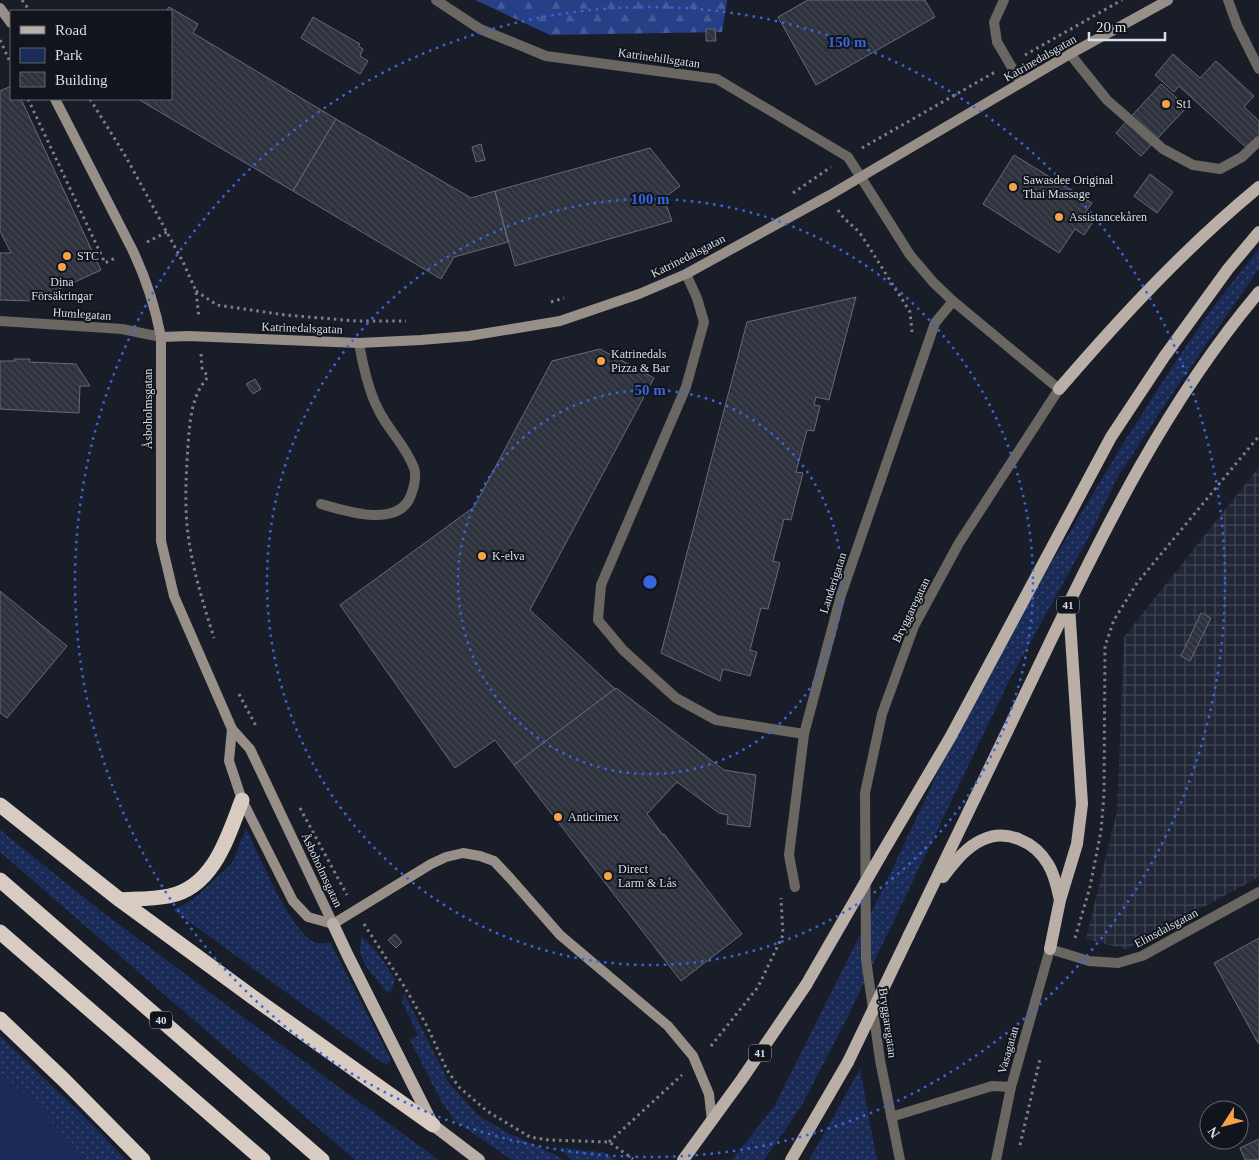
<svg xmlns="http://www.w3.org/2000/svg" width="1259" height="1160" font-family="'Times New Roman',serif">
	<style>
		.industrial { fill: url(#industrial-grid) }
		.grass { fill: url(#grass-dots) }
		.forest { fill: url(#forest-firs) }
		.park { fill: #1b2b58 }
		.building { fill: url(#building-back-hatch); stroke: #666b77 }
		.lines { fill: none; stroke-linecap: round; stroke-linejoin: round }
		.path { stroke: #7d8089; stroke-width: 3; stroke-dasharray: 2.5 4; stroke-linecap: butt }
		.lane { stroke: #6a6661; stroke-width: 10 }
		.street { stroke: #6a6661; stroke-width: 10 }
		.secondary { stroke: #978f88; stroke-width: 10 }
		.primary { stroke: #b9afa6; stroke-width: 12 }
		.highway { stroke: #d8ccc2; stroke-width: 15 }
		.primary-bridge { stroke: #b9afa6; stroke-width: 12 }
		.ring { fill: none; stroke: #3a64da; stroke-width: 2.5; stroke-dasharray: 2.5 5 }
		.poi-dot { fill: #f6a248; stroke: #10141d; stroke-width: 2 }
		.labels { text-anchor: middle; stroke-width: 4; stroke-linejoin: round; paint-order: stroke }
		.shield { fill: #10141d; stroke: #9ea1a9; stroke-width: 1 }
		.shield-label { font-size: 11px; font-weight: bold; fill: #dbdee5 }
		.street-label { font-size: 12px; fill: #dbdee5; stroke: #10141d }
		.poi-label { font-size: 12px; fill: #dbdee5; stroke: #10141d; text-anchor: start }
		.centre { fill: #3a64da; stroke: #10141d; stroke-width: 2.5 }
		.ring-label { font-size: 15px; text-anchor: middle; font-weight: bold; fill: #3a64da; stroke: #10141d; stroke-width: 4; stroke-linejoin: round; paint-order: stroke }
	</style>
	<defs>
		<pattern id="industrial-grid" width="8" height="8" patternUnits="userSpaceOnUse" patternTransform="scale(1.25)"><rect width="8" height="8" fill="#212736"/><path d="M0 4h8M4 0v8" fill="none" stroke="#414653"/></pattern>
		<pattern id="grass-dots" width="8" height="8" patternUnits="userSpaceOnUse" patternTransform="scale(1.25)"><rect width="8" height="8" fill="#1b2b58"/><path d="M2 2h.1M6 6h.1" fill="none" stroke="#3c4970" stroke-width="1.8" stroke-linecap="round"/></pattern>
		<pattern id="forest-firs" width="22" height="20" patternUnits="userSpaceOnUse" patternTransform="scale(1.25)"><rect width="22" height="20" fill="#273f87"/><path d="M5 1l3.5 6h-7zM16 11l3.5 6h-7z" fill="#465a98"/></pattern>
		<pattern id="building-back-hatch" width="6" height="6" patternUnits="userSpaceOnUse" patternTransform="scale(1.25)"><rect width="6" height="6" fill="#2e323d"/><path d="M-1 5l2 2M0 0l6 6M5-1l2 2" fill="none" stroke="#424650"/></pattern>
	</defs>
	<rect width="100%" height="100%" fill="#191d27"/>
	<path class="industrial" d="M1259 467V877L1126 949 1086 939 1117 811 1124 637Z"/>
	<g class="grass">
		<path d="M1259 248V269L1174 391 1117 478 1092 531 1009 681 847 1018 802 1105 764 1160H732L775 1105 884 887 950 746 1019 617 1124 442 1174 364 1211 310Z"/>
		<path d="M246 828C258 854 289 927 312 941 318 944 324 944 330 942L391 1060 388 1065 380 1061 173 910 195 898 232 863Z"/>
		<path d="M0 830 101 911 224 1003 439 1160H355L0 852Z"/>
		<path d="M361 935 380 956 395 979 391 992 387 993 365 965 360 953Z"/>
		<path d="M404 993 449 1083 479 1116 510 1134 558 1156 562 1160H512L455 1121 441 1101 410 1040 418 1035 402 1002Z"/>
		<path d="M0 1036 88 1120 126 1160H87L32 1101 0 1072Z"/>
		<path d="M860 1069 877 1160H809Z"/>
		<path d="M559 1147 606 1153 616 1160H571Z"/>
	</g>
	<path class="forest" d="M475 0H727L722 32 550 35Z"/>
	<path class="park" d="M0 1072 32 1101 87 1160H0Z"/>
	<g class="building">
		<path d="M808 0H925L935 17 816 85 778 17Z"/>
		<path d="M169 7 198 24 193 33 336 119 293 191 138 99H171V11H166Z"/>
		<path d="M313 17 360 44 358 46 363 49 360 56 368 61 360 74 301 38Z"/>
		<path d="M706 29H715L716 41H706Z"/>
		<path d="M1173 54 1200 78 1216 61 1254 96 1244 107 1259 121V139L1249 150 1179 86 1174 92 1155 75Z"/>
		<path d="M1161 84 1187 107 1141 156 1116 133Z"/>
		<path d="M11 86V99H21L101 270 33 301 0 300V253H11L0 231V91Z"/>
		<path d="M336 119 471 198 495 191 508 242 454 257 441 279 293 191Z"/>
		<path d="M481 144 485 160 476 162 472 147Z"/>
		<path d="M650 148 680 186 664 198 672 221 515 266 495 191Z"/>
		<path d="M1014 155 1092 203 1085 213 1095 219 1084 235 1075 229 1059 253 983 204Z"/>
		<path d="M1150 174 1173 192 1157 213 1134 196Z"/>
		<path d="M856 297 829 400 816 397 814 405 820 406 814 431 807 430 796 472 803 473 791 520 784 519 773 561 780 563 768 609 761 608 750 650 757 652 750 676 723 669 720 681 661 653 747 322Z"/>
		<path d="M600 349 654 378 530 610 615 689 514 765 495 740 455 768 340 605 474 507 552 361Z"/>
		<path d="M14 359H30L29 362 76 364 90 386H80L79 413 0 409V361H15Z"/>
		<path d="M255 379 261 389 253 394 246 384Z"/>
		<path d="M0 591 67 646 7 718 0 713Z"/>
		<path d="M1201 613 1211 618 1190 661 1181 656Z"/>
		<path d="M616 688 724 770 756 775 750 827 727 824 728 815 719 813 677 782 647 814 663 835 664 834 742 934 681 981 514 765Z"/>
		<path d="M395 934 402 942 396 948 388 940Z"/>
		<path d="M1259 938V1043H1258L1214 963Z"/>
		<path d="M1259 1139V1160H1245L1240 1148Z"/>
	</g>
	<g class="lines">
		<g class="path">
			<path d="M22 0 30 11"/>
			<path d="M0 40 11 64"/>
			<path d="M1025 55 1122 0"/>
			<path d="M28 99 105 263 117 257"/>
			<path d="M90 99 126 157 183 262 196 291 199 318"/>
			<path d="M862 148 995 72"/>
			<path d="M793 193 831 167"/>
			<path d="M838 210C845 222 854 225 862 236L910 312 912 332"/>
			<path d="M147 242 167 232"/>
			<path d="M196 291 217 305 285 315 356 321H406"/>
			<path d="M551 302 564 298"/>
			<path d="M201 354 202 368 208 377C191 396 190 421 188 445 186 477 184 509 189 541 194 574 204 606 214 638"/>
			<path d="M239 694 256 726"/>
			<path d="M300 808 347 895"/>
			<path d="M364 924 404 986 427 1026 447 1070 459 1087 487 1111 530 1137 549 1140 609 1142 633 1159"/>
			<path d="M1075 938 1090 887 1101 831 1104 794 1105 646 1114 620 1137 583 1259 436"/>
			<path d="M711 1046 758 987 783 935 781 898"/>
			<path d="M609 1142 682 1075"/>
			<path d="M1020 1145 1040 1059"/>
		</g>
		<g class="lane">
			<path d="M1228 0 1237 25 1259 69"/>
			<path d="M1070 54 1107 100 1163 149 1193 165 1220 169 1242 157 1259 141"/>
			<path d="M686 274 697 298 704 322 686 387 601 585 598 620 623 650 676 698 716 720 804 734"/>
			<path d="M321 504C345 511 399 529 411 495 414 487 417 477 414 468 406 446 388 430 378 409 369 392 362 362 359 343"/>
		</g>
		<g class="street">
			<path d="M436 0 480 29 546 56 717 79 848 157 910 255 933 282 953 301 1059 389 959 543 914 626 882 714 865 793 866 959 880 1060 900 1160"/>
			<path d="M1004 0 994 22 997 42 1021 83"/>
			<path d="M0 321 122 329 161 337"/>
			<path d="M795 887 789 855 804 734 841 595 935 323 953 301"/>
			<path d="M891 1117 992 1086 1011 1087"/>
			<path d="M996 1160 1011 1087 1050 949 1089 961 1118 963 1142 956 1259 892"/>
		</g>
		<g class="secondary">
			<path d="M0 8 11 23"/>
			<path d="M55 99 132 249C146 278 155 306 161 337V541L174 596 232 729 250 749 333 924"/>
			<path d="M161 337 188 336 359 343 421 340 469 336 560 321 639 294 686 274 830 195 1070 54 1168 0"/>
			<path d="M232 729 229 761 242 800 293 901 308 917 333 924"/>
			<path d="M333 924 431 864 446 857 463 853 480 856 494 861 510 878 560 935 668 1026 693 1056 709 1094 712 1121"/>
		</g>
		<g class="primary">
			<path d="M1059 389C1121 317 1186 247 1259 187"/>
			<path d="M881 855 951 736 1111 437 1164 357 1228 269 1259 232"/>
			<path d="M943 877C954 863 966 847 982 840 1006 828 1035 842 1048 864 1055 875 1057 888 1060 900"/>
			<path d="M333 924 348 956 433 1125 479 1160"/>
			<path d="M909 935C953 843 998 751 1042 659 1103 531 1167 401 1259 292"/>
			<path d="M1050 949 1060 900 1077 844 1082 804 1069 606"/>
			<path d="M683 1160 742 1079 806 985"/>
			<path d="M791 1160 848 1062"/>
		</g>
		<g class="highway">
			<path d="M0 805 120 900 254 998 433 1125"/>
			<path d="M0 880 322 1160"/>
			<path d="M120 900C136 899 153 899 169 896 214 887 228 836 242 800"/>
			<path d="M0 932 263 1160"/>
			<path d="M0 1019 64 1080 143 1160"/>
		</g>
		<g class="primary-bridge">
			<path d="M806 985 881 855"/>
			<path d="M848 1062 909 935"/>
		</g>
	</g>
	<g class="ring">
		<circle cx="650" cy="582" r="192"/>
		<circle cx="650" cy="582" r="383"/>
		<circle cx="650" cy="582" r="575"/>
	</g>
	<g class="poi-dot">
		<circle cx="1166" cy="104" r="5"/>
		<circle cx="1013" cy="187" r="5"/>
		<circle cx="1059" cy="217" r="5"/>
		<circle cx="67" cy="256" r="5"/>
		<circle cx="62" cy="267" r="5"/>
		<circle cx="601" cy="361" r="5"/>
		<circle cx="482" cy="556" r="5"/>
		<circle cx="558" cy="817" r="5"/>
		<circle cx="608" cy="876" r="5"/>
	</g>
	<g class="labels">
		<g class="shield">
			<rect x="1057" y="596.5" width="22" height="17" rx="4"/>
			<rect x="150" y="1011.5" width="22" height="17" rx="4"/>
			<rect x="749" y="1044.5" width="22" height="17" rx="4"/>
		</g>
		<g class="shield-label">
			<text x="1068" y="609">41</text>
			<text x="161" y="1024">40</text>
			<text x="760" y="1057">41</text>
		</g>
		<g class="street-label">
			<text transform="translate(659 58) rotate(8)" y="4">Katrinehillsgatan</text>
			<text transform="translate(1040 58) rotate(-30)" y="4">Katrinedalsgatan</text>
			<text transform="translate(688 256) rotate(-27)" y="4">Katrinedalsgatan</text>
			<text transform="translate(82 314) rotate(4)" y="4">Humlegatan</text>
			<text transform="translate(302 328) rotate(2)" y="4">Katrinedalsgatan</text>
			<text transform="translate(148 409) rotate(-90)" y="4">Åsboholmsgatan</text>
			<text transform="translate(833 583) rotate(-72)" y="4">Landerigatan</text>
			<text transform="translate(911 610) rotate(-64)" y="4">Bryggaregatan</text>
			<text transform="translate(322 870) rotate(65)" y="4">Åsboholmsgatan</text>
			<text transform="translate(1166 928) rotate(-28)" y="4">Elinsdalsgatan</text>
			<text transform="translate(888 1023) rotate(82)" y="4">Bryggaregatan</text>
			<text transform="translate(1008 1050) rotate(-74)" y="4">Vasagatan</text>
		</g>
		<g class="poi-label">
			<text x="1176" y="108">St1</text>
			<text x="1023" y="184">Sawasdee Original<tspan x="1023" dy="14">Thai Massage</tspan></text>
			<text x="1069" y="221">Assistancekåren</text>
			<text x="77" y="260">STC</text>
			<text x="62" y="286" text-anchor="middle">Dina<tspan x="62" dy="14">Försäkringar</tspan></text>
			<text x="611" y="358">Katrinedals<tspan x="611" dy="14">Pizza &amp; Bar</tspan></text>
			<text x="492" y="560">K-elva</text>
			<text x="568" y="821">Anticimex</text>
			<text x="618" y="873">Direct<tspan x="618" dy="14">Larm &amp; Lås</tspan></text>
		</g>
	</g>
	<circle cx="650" cy="582" r="8" class="centre"/>
	<g class="ring-label">
		<text x="847" y="47">150 m</text>
		<text x="650" y="204">100 m</text>
		<text x="650" y="395">50 m</text>
	</g>
	<rect x="10" y="10" width="162" height="90" fill="#10141d" stroke="#61656d"/>
	<rect x="20" y="26" width="25" height="8" fill="#b9afa6" stroke="#61656d"/>
	<text x="55" y="35" font-size="15" fill="#dbdee5">Road</text>
	<rect x="20" y="48" width="25" height="15" fill="#1b2b58" stroke="#61656d"/>
	<text x="55" y="60" font-size="15" fill="#dbdee5">Park</text>
	<rect x="20" y="72" width="25" height="15" fill="url(#building-back-hatch)" stroke="#61656d"/>
	<text x="55" y="85" font-size="15" fill="#dbdee5">Building</text>
	<g transform="translate(1224 1125) rotate(234)"><circle r="24" fill="#10141d" stroke="#61656d"/>
	<path d="M0-4L9 19L0 12L-9 19Z" fill="#f6a248"/>
	<text y="-8" font-size="14" font-weight="bold" text-anchor="middle" fill="#dbdee5">N</text>
	</g>
	<path d="M1089 32v8h76v-8" fill="none" stroke="#dbdee5" stroke-width="2.5"/>
	<text x="1096" y="32" font-size="15" fill="#dbdee5" stroke="#10141d" stroke-width="4" paint-order="stroke">20 m</text>
</svg>
